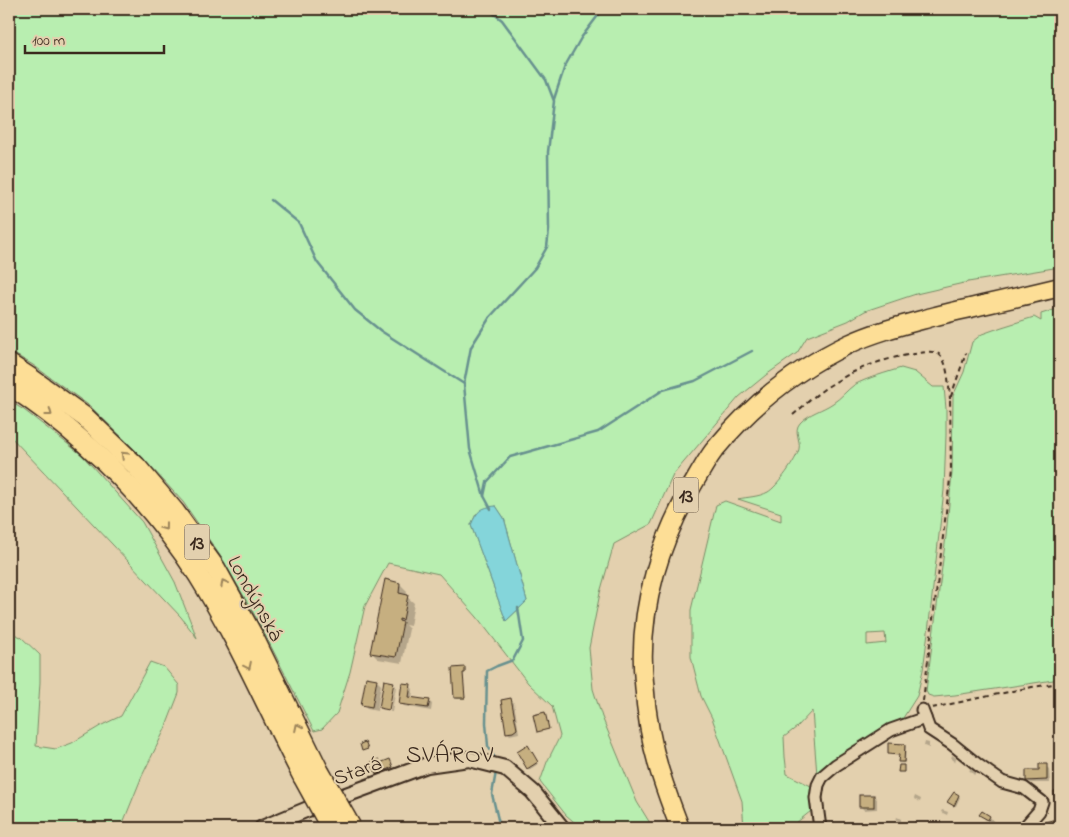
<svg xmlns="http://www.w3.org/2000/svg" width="1069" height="837" font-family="'Indie Flower',sans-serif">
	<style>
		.green { fill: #b8eeb0; stroke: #7a8c67; fill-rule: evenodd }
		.water { fill: #84d5da; stroke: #67918f }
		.shadow { fill: #0003 }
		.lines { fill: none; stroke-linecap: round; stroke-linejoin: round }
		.stream { stroke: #67918f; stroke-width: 2.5 }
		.building { fill: #c6af80; stroke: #3b2a1e }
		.minor-casing { stroke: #3b2a1e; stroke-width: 15 }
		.tertiary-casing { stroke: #3b2a1e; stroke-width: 18 }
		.primary-casing { stroke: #3b2a1e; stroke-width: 21 }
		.trunk-casing { stroke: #3b2a1e; stroke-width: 22 }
		.path { stroke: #3b2a1e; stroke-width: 2; stroke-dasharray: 5 4; stroke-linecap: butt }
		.minor { stroke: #e3d0ae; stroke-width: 11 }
		.tertiary { stroke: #e3d0ae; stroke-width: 14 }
		.primary { stroke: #fdde96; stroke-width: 18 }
		.trunk { stroke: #fdde96; stroke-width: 19 }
		.trunk-bridge-casing { stroke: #3b2a1e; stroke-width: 22; stroke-linecap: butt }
		.trunk-bridge { stroke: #fdde96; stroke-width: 19 }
		.oneway { stroke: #9c845a }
		.labels { text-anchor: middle; stroke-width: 4; stroke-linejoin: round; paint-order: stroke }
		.shield { fill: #e3d0ae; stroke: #6d5c49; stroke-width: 1 }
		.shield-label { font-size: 20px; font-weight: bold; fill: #3b2a1e }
		.street-label { font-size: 21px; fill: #3b2a1e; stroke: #e3d0ae }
		.quarter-label { font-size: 24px; letter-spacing: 1px; fill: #3b2a1e; stroke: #e3d0ae }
	</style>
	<rect width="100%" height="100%" fill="#e3d0ae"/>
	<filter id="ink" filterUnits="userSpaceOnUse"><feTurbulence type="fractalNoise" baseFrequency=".02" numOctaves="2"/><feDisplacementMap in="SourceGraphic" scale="10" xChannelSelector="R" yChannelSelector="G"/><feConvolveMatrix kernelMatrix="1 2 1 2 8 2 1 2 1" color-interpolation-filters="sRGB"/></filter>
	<g filter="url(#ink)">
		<g class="green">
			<path d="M9 9H1060V267L968 282 916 294 865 311 848 321 807 337 797 353 766 375 739 397 673 475 651 524 614 544 600 593 589 648 593 689 602 717 637 802 653 828H581L566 815 540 782 547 762 560 736 552 706 528 683 477 617 439 574 388 563 365 606 350 672 337 713 322 729 314 731 258 621 223 560 183 502 141 456 91 407 33 365 9 351ZM496 506 504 518 527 601 506 621 471 525 476 514Z"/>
			<path d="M1060 308V679L955 695 934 697 928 695 926 691 946 536 952 473 953 396 964 372 972 342 982 334 1002 327 1034 317 1041 321V314Z"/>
			<path d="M901 368 915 372 933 387H944L946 409V435L944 490 928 632 923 670 917 696 903 718 876 732 817 775 812 711 797 727 784 737 785 757 787 774 811 786V811L796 823V828H744L742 801 712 718 701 696 691 657V610L716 505 725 501 781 521V513L738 499C747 497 759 497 768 492 777 487 797 459 799 449 801 440 793 431 800 423 809 413 823 410 833 403 841 398 847 390 854 385 867 378 888 372 901 368ZM885 633 886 643 867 645V634Z"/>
			<path d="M9 401 24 410 82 455 142 522 175 582 197 638 181 617 9 435Z"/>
			<path d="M9 632 21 637 40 655V682L36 746 56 749 72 743 102 725 121 716 150 662 164 667 179 685V693L165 729 142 776 121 828H9Z"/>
		</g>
		<path class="water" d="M496 506 504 518 527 601 506 621 471 525C477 511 481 507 496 506Z"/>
		<g class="shadow">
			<path d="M400 584 407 591 406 596 414 603 410 626 405 625 409 629 402 663 378 659 371 652Z"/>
			<path d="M465 668 466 673H463L465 699H457L456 698 454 669Z"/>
			<path d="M376 680 381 685 377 711 367 709 362 704Z"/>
			<path d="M395 685 396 686 392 712H390Z"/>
			<path d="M410 686 413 689 412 699 429 701 432 704 431 711 404 706 401 703Z"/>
			<path d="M511 700 514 703 519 733 510 735 507 732Z"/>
			<path d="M925 742 929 743V748L924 746Z"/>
			<path d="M904 745 906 746 905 763H901L900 762V755H891L889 754Z"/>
			<path d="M529 748 538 764 529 770 528 768Z"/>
			<path d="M952 755 956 758 955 762 951 759Z"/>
			<path d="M379 760 381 764 390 762 393 769 378 774 377 773Z"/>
			<path d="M1046 766 1049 769 1050 783H1031L1028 780Z"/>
			<path d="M971 769 976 773 974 775 969 770Z"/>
			<path d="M874 796 877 799V809L864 810 861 807Z"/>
			<path d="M915 796 921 799 920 802 914 799Z"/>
			<path d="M958 796 960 797 956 806 950 803Z"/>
			<path d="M942 810 948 812 947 815 941 812Z"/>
			<path d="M981 815 990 817 994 822 993 824 986 820Z"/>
			<path d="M897 817 901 819V822L896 820Z"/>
		</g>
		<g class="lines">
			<g class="stream">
				<path d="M488 9 502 20 546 80 554 101 548 152 549 230 547 247 535 268 490 317 471 347 464 384 470 449 484 496 491 509"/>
				<path d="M554 99 565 66 581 38 603 9"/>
				<path d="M271 200 299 223 317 262 355 310 381 331 464 384"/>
				<path d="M484 496 487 482 510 457 598 432 663 390 695 381 752 351"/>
				<path d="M496 760 488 746 486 723 487 671 497 666 513 660 523 641 518 608"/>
				<path d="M496 772 492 794 500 828"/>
			</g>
		</g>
		<g class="building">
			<path d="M385 579 400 583 399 593 408 595 403 620 399 619V621L403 622 396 657 370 653Z"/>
			<path d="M465 667V673H463L465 698H454L452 668Z"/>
			<path d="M366 677 377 679 372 707 361 705Z"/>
			<path d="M384 680 394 682 389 710 379 708Z"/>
			<path d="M402 683 411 684 409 697 430 700 428 708 399 704Z"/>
			<path d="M511 698 517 729 513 732 506 733 501 700Z"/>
			<path d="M545 712 549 729 537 732 533 715Z"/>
			<path d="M365 742 368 749 362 751 360 744Z"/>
			<path d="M888 743 905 744 904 762H898L899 755 888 754Z"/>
			<path d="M528 745 538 762 527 769 517 752Z"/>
			<path d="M379 759 380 763 390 759 393 767 376 774 371 762Z"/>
			<path d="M1039 764H1047V780L1026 781V770H1039Z"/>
			<path d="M899 765H904V772H898Z"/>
			<path d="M1060 790V805L1055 806 1054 791Z"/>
			<path d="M954 792 959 795 954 806 947 802Z"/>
			<rect x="859" y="795" width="15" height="12"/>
			<path d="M982 811 990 816 988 820 979 815Z"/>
			<path d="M1060 818V828H1042L1041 823Z"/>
		</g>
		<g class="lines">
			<g class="minor-casing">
				<g id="minor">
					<path d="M922 710 929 729 952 744 978 765 1002 782 1024 788 1042 802 1039 811 1024 828"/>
					<path d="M820 828 816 798 818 785 822 777 836 765 891 730 925 718"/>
				</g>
			</g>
			<g class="tertiary-casing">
				<path id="tertiary" d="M262 828 308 809 427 765 469 759 505 768 533 792 562 828"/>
			</g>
			<g class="primary-casing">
				<path id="primary" d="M680 828C673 810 666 791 660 772 651 743 646 712 644 682 637 609 661 536 699 474 704 466 709 456 716 448 754 402 796 369 849 344 877 331 907 324 936 316 978 306 1019 297 1060 287"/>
			</g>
			<g class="trunk-casing">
				<g id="trunk">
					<path d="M9 364 29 377 86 418 136 466 175 512 216 569 252 634 319 771"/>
					<path d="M9 385C85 435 148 498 198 575 238 639 268 710 303 777"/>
				</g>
			</g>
			<g class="path">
				<path d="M793 415C806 404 818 392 832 384 857 368 885 358 914 354 922 353 933 349 940 355 948 362 949 388 950 399"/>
				<path d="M923 701 951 471 950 399 966 353"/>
				<path d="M932 708 1032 687 1060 683"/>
			</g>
			<use href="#minor" class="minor"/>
			<use href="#tertiary" class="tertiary"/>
			<use href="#primary" class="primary"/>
			<use href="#trunk" class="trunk"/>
			<g class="trunk-bridge-casing">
				<g id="trunk-bridge">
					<path d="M319 771 351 827"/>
					<path d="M303 777 331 828"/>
				</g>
			</g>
			<use href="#trunk-bridge" class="trunk-bridge"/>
		</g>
		<defs><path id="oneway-chevron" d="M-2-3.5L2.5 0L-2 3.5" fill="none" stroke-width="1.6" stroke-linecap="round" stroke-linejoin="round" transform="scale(1.25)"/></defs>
		<g class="oneway">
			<use href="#oneway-chevron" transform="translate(49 413) rotate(37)"/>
			<use href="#oneway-chevron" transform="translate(124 455) rotate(-136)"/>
			<use href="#oneway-chevron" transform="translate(164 527) rotate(53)"/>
			<use href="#oneway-chevron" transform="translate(224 583) rotate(-119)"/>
			<use href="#oneway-chevron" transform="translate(248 666) rotate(64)"/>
			<use href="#oneway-chevron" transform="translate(298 727) rotate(-116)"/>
		</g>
	</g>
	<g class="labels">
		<g class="shield">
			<rect x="673.5" y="477.5" width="25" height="35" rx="4"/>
			<rect x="184.5" y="524.5" width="25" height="35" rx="4"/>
		</g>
		<g class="shield-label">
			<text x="686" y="502">13</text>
			<text x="197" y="549">13</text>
		</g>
		<g class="street-label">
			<text transform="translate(256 598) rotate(61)" y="7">Londýnská</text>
			<text transform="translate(357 770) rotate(-20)" y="7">Stará</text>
		</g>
		<g class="quarter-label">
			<text x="450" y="762">SVÁROV</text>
		</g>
	</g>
	<rect width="1069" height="837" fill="none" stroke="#e3d0ae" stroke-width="30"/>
	<rect x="15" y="15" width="1039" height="807" fill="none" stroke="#3b2a1e" stroke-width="2" filter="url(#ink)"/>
	<path d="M25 45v8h139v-8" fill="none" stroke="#3b2a1e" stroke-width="2.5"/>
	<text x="32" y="45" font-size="15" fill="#3b2a1e" stroke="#e3d0ae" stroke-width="4" paint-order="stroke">100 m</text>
</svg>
